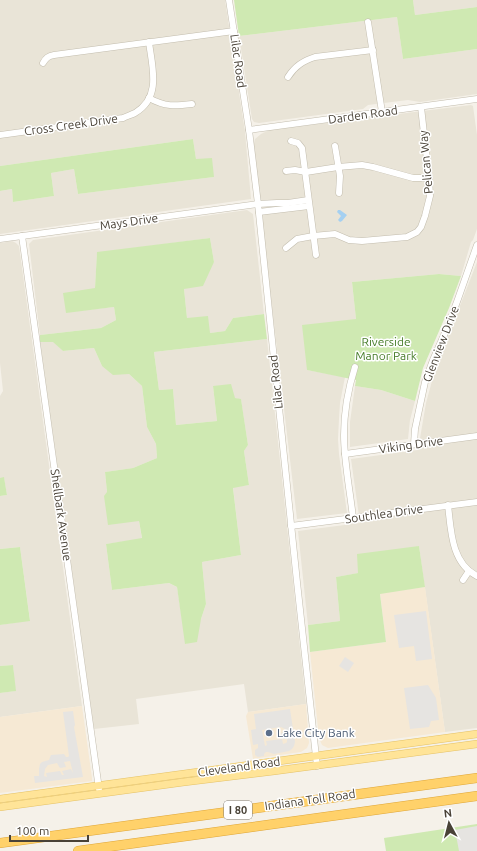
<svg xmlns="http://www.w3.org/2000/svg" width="477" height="851" font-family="Ubuntu,sans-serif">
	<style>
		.residential { fill: #e9e4d7 }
		.commercial { fill: #f6e9d4 }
		.green { fill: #cfe9b2 }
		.parking { fill: #e6e4e1; fill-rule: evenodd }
		.water { fill: #a5d0f1 }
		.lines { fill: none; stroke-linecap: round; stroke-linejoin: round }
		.minor-casing { stroke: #c3bdae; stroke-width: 7 }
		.major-casing { stroke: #e5c266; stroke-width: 8 }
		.highway-casing { stroke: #dfa638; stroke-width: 10 }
		.minor { stroke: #fff; stroke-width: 6 }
		.major { stroke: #ffe498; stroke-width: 7 }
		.highway { stroke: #ffd16a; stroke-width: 9 }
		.service-dot { fill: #5c6f8a; stroke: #fff; stroke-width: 1.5 }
		.labels { text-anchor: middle; stroke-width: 3; stroke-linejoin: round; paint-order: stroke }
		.shield { fill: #fff; stroke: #807b73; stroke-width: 1 }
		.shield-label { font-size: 11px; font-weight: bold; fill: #494237 }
		.street-label { font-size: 12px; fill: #494237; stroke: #fff }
		.park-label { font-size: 12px; fill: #467c29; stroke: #fff }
		.service-label { font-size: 12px; fill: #4e5e75; stroke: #fff; text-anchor: start }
	</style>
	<rect width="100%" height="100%" fill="#f5f1e9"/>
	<g class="residential">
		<path d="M0 0H225L245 132 251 199 0 234V191L12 189 13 202 54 196 51 173 74 169 78 194 214 177 196 159 193 139 0 166Z"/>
		<path d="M413 0H477V7L415 15Z"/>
		<path d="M397 17 403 59 477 49V94L420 102 408 100 368 105 363 109 259 123 254 122 252 119 239 36Z"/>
		<path d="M471 105 473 106 477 135V229L473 240 471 242 461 276 439 274 352 282 356 319 307 370 345 377 340 403 339 419 338 439 339 454 347 513 297 519 253 146 255 139 261 134 269 130Z"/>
		<path d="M247 210 253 214 264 314 233 318 225 331 210 333 187 318 184 289 214 262 210 238 97 253 95 289 66 312 114 307 116 320 101 328 40 335 29 244 33 240Z"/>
		<path d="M12 241 16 243 19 246 82 706 0 717V693L15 691 13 665 0 666V625L30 620 20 547 0 549V496L7 495 4 478H0V396L3 391 0 363V243Z"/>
		<path d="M477 262V728L445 732 419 546 359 573 336 577 340 621 308 625 298 531 360 523 351 459 418 450 426 403 435 370Z"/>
		<path d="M267 339 306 704 248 712 244 684 136 699 139 724 94 729 40 342 53 341 63 351 94 348 102 366 129 374 142 386 147 427 156 444 157 458 133 468 105 472 107 492 139 521 142 539 106 544 112 590 169 583 177 587 186 644 201 619 206 604 202 562 241 555 233 487 249 485 244 451 248 445 241 400 235 398 213 386 217 421 176 425 173 389 159 390 154 352Z"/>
		<path d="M355 386 381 390 415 401 410 420 408 439 350 447V422Z"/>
	</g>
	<g class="commercial">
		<path d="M425 587 445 732 328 748 322 745 319 738 310 652 386 642 380 593Z"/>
		<path d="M306 704 309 743 307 748 301 752 253 759 246 716 248 712Z"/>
		<path d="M82 706 92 778V781L0 793V717Z"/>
	</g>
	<g class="green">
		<path d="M234 0H413L415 15 477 7V49L403 59 397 17 239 36Z"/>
		<path d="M193 139 196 159 212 158 214 177 78 194 74 169 51 173 54 196 13 202 12 189 0 191V166Z"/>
		<path d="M210 238 214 262 203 286 184 289 187 318 208 316 210 333 225 331 233 318 264 314 267 339 154 352 159 390 173 389 176 425 217 421 213 386 231 384 235 398 241 399 248 445 244 451 249 485 233 488 241 555 202 562 206 604 201 619 197 642 185 644 177 587 169 583 112 590 106 544 142 538 139 521 108 525 104 496 107 492 105 472 133 468 157 458 156 444 147 427 142 386 129 374 113 375 102 366 94 348 63 351 53 342H40V335L101 328 116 320 114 307 66 313 63 293 95 288 97 252Z"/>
		<path d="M439 274 461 276 449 308 423 368 415 401 381 390 355 386 356 380 307 370 302 325 356 319 352 282Z"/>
		<path d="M4 477 7 495 0 496V478Z"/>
		<path d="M419 546 425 587 380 594 386 642 310 652 308 625 340 621 336 577 358 573 357 554Z"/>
		<path d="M20 547 30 621 0 625V549Z"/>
		<path d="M13 665 16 691 0 693V666Z"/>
		<path d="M477 824V851H386L384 838Z"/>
	</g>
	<g class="parking">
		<path d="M426 611 432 659 416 661 414 646 399 648 394 615Z"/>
		<path d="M345 657 354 663 348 672 339 666Z"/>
		<path d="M428 685 436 698 439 720 431 721 429 727 410 729 404 688Z"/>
		<path d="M290 709 295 742 294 746 292 749 289 751 274 754 268 752H266L264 754V756L258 757 255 755V750L258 748V744L253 745 251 730 256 729 254 714ZM281 727 285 729 286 731 285 732 281 733 282 739H287V742L286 743 283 744 282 739 266 741 267 745 265 746 262 730Z"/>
		<path d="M73 711 75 725 74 727 83 777 35 783 34 776H39V769L40 764 42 762 49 760 51 755 64 754 66 757H68L69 756 63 712ZM70 761 73 773 71 769 62 771 64 775H62L60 771 46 773 47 777 44 776 45 769 48 765 57 763 60 768 66 767 64 762Z"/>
		<path d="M477 826V851H459L455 830Z"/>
	</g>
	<path class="water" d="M338 210H340L347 215 342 221 340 222 338 220 341 216 337 212Z"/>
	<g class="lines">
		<g class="minor-casing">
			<g id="minor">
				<path d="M229 0 249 130 258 204 297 582 317 766"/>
				<path d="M368 22 382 112"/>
				<path d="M43 63C46 58 48 56 54 55L234 31"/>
				<path d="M288 77C295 66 303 61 315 57L373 50"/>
				<path d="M149 98C165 107 175 106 192 104"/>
				<path d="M249 130 477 99"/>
				<path d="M0 135 123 118C127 116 131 115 135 113 162 97 152 67 149 42"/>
				<path d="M291 141 298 143 302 148 316 255"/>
				<path d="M335 146 340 176 339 193"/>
				<path d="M286 171 295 170 306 172 338 167 362 165 373 167 413 178H429"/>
				<path d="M259 212 309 206"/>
				<path d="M22 236 99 789"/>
				<path d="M0 239 258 204 277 203H288L308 200"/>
				<path d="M286 248 297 239 313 236 335 234 349 240 362 241 407 237 417 232 421 227 425 216 430 196 429 178 421 107"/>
				<path d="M414 444 415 429 425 382 433 360 448 326 458 299 477 245"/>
				<path d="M345 454 477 436"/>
				<path d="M448 505C451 530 451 563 477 576"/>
				<path d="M353 518C350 490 344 462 344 435 344 412 348 389 355 367"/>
				<path d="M291 526 477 502"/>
				<path d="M463 580 469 571"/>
			</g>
		</g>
		<g class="major-casing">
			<g id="major">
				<path d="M0 799 477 734"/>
				<path d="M0 807 184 782 274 771 477 744"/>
			</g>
		</g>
		<g class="highway-casing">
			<g id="highway">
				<path d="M0 843 477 778"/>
				<path d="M78 851 477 796"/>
			</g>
		</g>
		<use href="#minor" class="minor"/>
		<use href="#major" class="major"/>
		<use href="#highway" class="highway"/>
	</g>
	<circle class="service-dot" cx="269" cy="733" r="4"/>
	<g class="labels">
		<rect class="shield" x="224" y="801" width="28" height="18" rx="3"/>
		<g class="shield-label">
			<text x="238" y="814">I 80</text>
		</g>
		<g class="street-label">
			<text transform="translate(238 61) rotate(82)" y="4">Lilac Road</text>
			<text transform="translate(363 115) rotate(-8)" y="4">Darden Road</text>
			<text transform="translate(71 125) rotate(-8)" y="4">Cross Creek Drive</text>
			<text transform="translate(426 162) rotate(-95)" y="4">Pelican Way</text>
			<text transform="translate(129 222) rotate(-8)" y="4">Mays Drive</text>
			<text transform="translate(441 344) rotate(-69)" y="4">Glenview Drive</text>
			<text transform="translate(276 382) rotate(-96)" y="4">Lilac Road</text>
			<text transform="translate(411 445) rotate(-8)" y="4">Viking Drive</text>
			<text transform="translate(384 514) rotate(-8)" y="4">Southlea Drive</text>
			<text transform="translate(61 515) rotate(82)" y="4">Shellbark Avenue</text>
			<text transform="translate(239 767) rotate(-8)" y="4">Cleveland Road</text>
			<text transform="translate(310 800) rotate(-8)" y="4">Indiana Toll Road</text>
		</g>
		<g class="park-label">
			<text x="386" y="346">Riverside<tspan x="386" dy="14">Manor Park</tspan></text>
		</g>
		<g class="service-label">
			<text x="277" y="737">Lake City Bank</text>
		</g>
	</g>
	<g transform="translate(449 823) rotate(353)" stroke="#ffffff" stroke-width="3" paint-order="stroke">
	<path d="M0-3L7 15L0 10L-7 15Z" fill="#494237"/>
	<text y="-6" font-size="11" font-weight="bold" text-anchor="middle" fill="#494237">N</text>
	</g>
	<path d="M10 835v6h78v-6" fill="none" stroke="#494237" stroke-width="2"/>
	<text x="16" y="835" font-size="12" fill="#494237" stroke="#ffffff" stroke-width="3" paint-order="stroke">100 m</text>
</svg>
